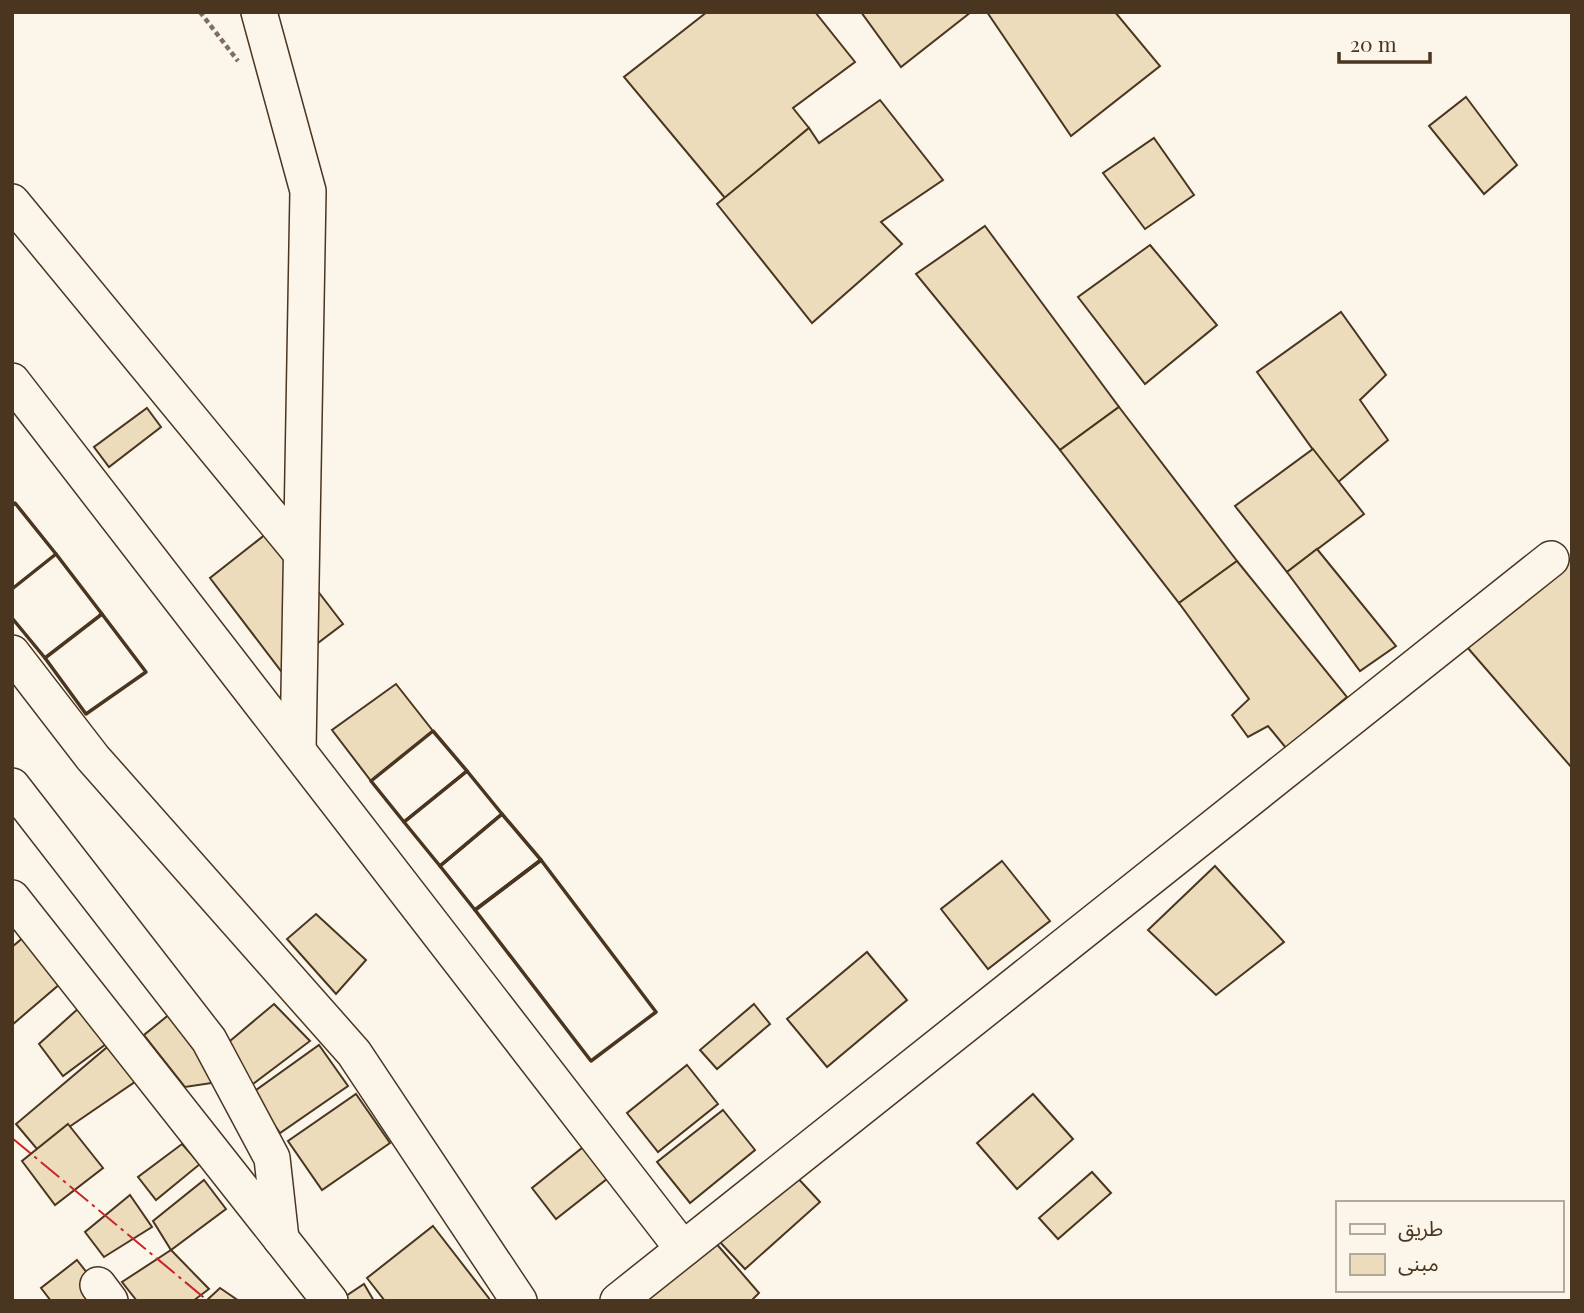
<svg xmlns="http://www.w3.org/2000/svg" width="1584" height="1313" font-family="'Playfair Display','Noto Sans Arabic',serif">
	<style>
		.building { fill: #ecdcbc; stroke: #4a3520; stroke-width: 2 }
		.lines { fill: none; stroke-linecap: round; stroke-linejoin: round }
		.minor-casing { stroke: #4a3520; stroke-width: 38 }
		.path { stroke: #7f6f5c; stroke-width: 4.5; stroke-dasharray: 5 3.5; stroke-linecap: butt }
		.minor { stroke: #fbf6e9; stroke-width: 35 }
		.wall { stroke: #4a3520; stroke-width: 3.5 }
		.power { stroke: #c62828; stroke-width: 2; stroke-dasharray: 24 5 3.5 5; stroke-linecap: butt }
	</style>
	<rect width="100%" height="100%" fill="#fbf6e9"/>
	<g class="building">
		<path d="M707 12H815L855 62 793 108 809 128 725 198 624 77Z"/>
		<path d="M861 12H971L901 67Z"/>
		<path d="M987 12H1115L1160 66 1071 136Z"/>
		<path d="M1466 97 1517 165 1484 194 1429 126Z"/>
		<path d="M880 100 943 180 881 222 902 244 812 323 717 204 809 128 819 143Z"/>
		<path d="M1154 138 1194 195 1145 229 1103 173Z"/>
		<path d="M985 226 1119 407 1060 450 916 274Z"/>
		<path d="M1150 245 1217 325 1145 384 1078 297Z"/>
		<path d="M1341 312 1386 375 1360 400 1388 440 1337 483 1257 372Z"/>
		<path d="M1119 407 1237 561 1179 603 1060 450Z"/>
		<path d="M147 408 161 427 109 467 94 447Z"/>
		<path d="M1313 449 1364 514 1287 572 1235 506Z"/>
		<path d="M271 530 343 624 281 671 210 578Z"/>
		<path d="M1317 549 1396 646 1360 671 1287 572Z"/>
		<path d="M1572 558V768L1467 647Z"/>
		<path d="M1237 561 1347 697 1286 748 1268 726 1248 737 1232 715 1249 699 1179 603Z"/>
		<path d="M396 684 433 731 371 781 332 730Z"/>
		<path d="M1002 861 1050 921 988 969 941 909Z"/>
		<path d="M1215 866 1284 942 1216 995 1148 930Z"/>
		<path d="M316 914 366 960 336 994 287 939Z"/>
		<path d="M25 936 61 983 12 1025V947Z"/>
		<path d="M867 952 907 1000 827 1067 787 1019Z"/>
		<path d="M274 1004 310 1041 249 1087 218 1051Z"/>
		<path d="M754 1004 770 1024 717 1069 700 1050Z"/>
		<path d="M80 1007 106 1044 63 1076 39 1044Z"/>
		<path d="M171 1013 225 1081 185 1087 144 1035Z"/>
		<path d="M112 1043 142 1077 37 1149 16 1124Z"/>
		<path d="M319 1045 348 1086 280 1133 252 1093Z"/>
		<path d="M687 1065 718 1104 658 1152 627 1113Z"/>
		<path d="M356 1094 390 1143 322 1190 288 1141Z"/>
		<path d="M1033 1094 1073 1139 1017 1189 977 1143Z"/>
		<path d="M723 1110 755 1150 690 1203 657 1162Z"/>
		<path d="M68 1124 103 1168 55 1205 22 1161Z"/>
		<path d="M592 1140 617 1171 556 1219 532 1188Z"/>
		<path d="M182 1144 200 1164 156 1200 138 1177Z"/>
		<path d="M1092 1172 1111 1193 1058 1239 1039 1218Z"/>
		<path d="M794 1174 820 1202 745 1269 719 1241Z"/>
		<path d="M204 1180 226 1209 171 1250 153 1221Z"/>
		<path d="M130 1195 152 1227 104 1257 85 1232Z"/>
		<path d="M433 1226 491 1301H385L367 1278Z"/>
		<path d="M714 1241 759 1293 751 1301H645Z"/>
		<path d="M171 1250 209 1289 193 1301H137L122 1282Z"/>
		<path d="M77 1260 109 1301H51L41 1288Z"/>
		<path d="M364 1284 374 1301H344L343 1298Z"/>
		<path d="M220 1288 239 1301H206Z"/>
	</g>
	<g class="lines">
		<g class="minor-casing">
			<g id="minor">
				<path d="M259 12 308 191 298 750"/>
				<path d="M12 202 301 553"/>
				<path d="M12 381 683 1249"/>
				<path d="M12 653 93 758 354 1053 519 1301"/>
				<path d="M12 786 209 1040 272 1158 281 1239"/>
				<path d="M12 898 330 1301"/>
				<path d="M98 1285 110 1301"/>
				<path d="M618 1301 1551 559"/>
			</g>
		</g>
		<path class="path" d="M200 12 238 61"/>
		<use href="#minor" class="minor"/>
		<g class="wall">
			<path d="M12 506 15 503 56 554"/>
			<path d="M12 589 56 554 102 614 100 615"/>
			<path d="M102 614 146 672 86 714 45 658Z"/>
			<path d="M12 618 45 658"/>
			<path d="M433 731 467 771 404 822 371 781Z"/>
			<path d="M467 771 502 814 440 866 404 822Z"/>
			<path d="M502 814 541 860 475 910 440 866Z"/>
			<path d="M541 860 656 1012 591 1061 475 910Z"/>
		</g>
		<path class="power" d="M12 1138 208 1301"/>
	</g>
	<rect width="1584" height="1313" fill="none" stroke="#4a3520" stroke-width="28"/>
	<rect x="1336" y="1201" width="228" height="91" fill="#fbf6e9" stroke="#b4a999" stroke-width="2"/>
	<rect x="1350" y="1224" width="35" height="10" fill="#fbf6e9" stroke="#b4a999" stroke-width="2"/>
	<text x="1398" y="1236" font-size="21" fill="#4a3520">طريق</text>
	<rect x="1350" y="1254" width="35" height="21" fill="#ecdcbc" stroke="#b4a999" stroke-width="2"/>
	<text x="1398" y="1271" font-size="21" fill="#4a3520">مبنى</text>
	<path d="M1339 52v10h91v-10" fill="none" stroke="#4a3520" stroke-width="3.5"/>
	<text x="1350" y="52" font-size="21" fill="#4a3520" stroke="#fbf6e9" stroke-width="5" paint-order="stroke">20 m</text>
</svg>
